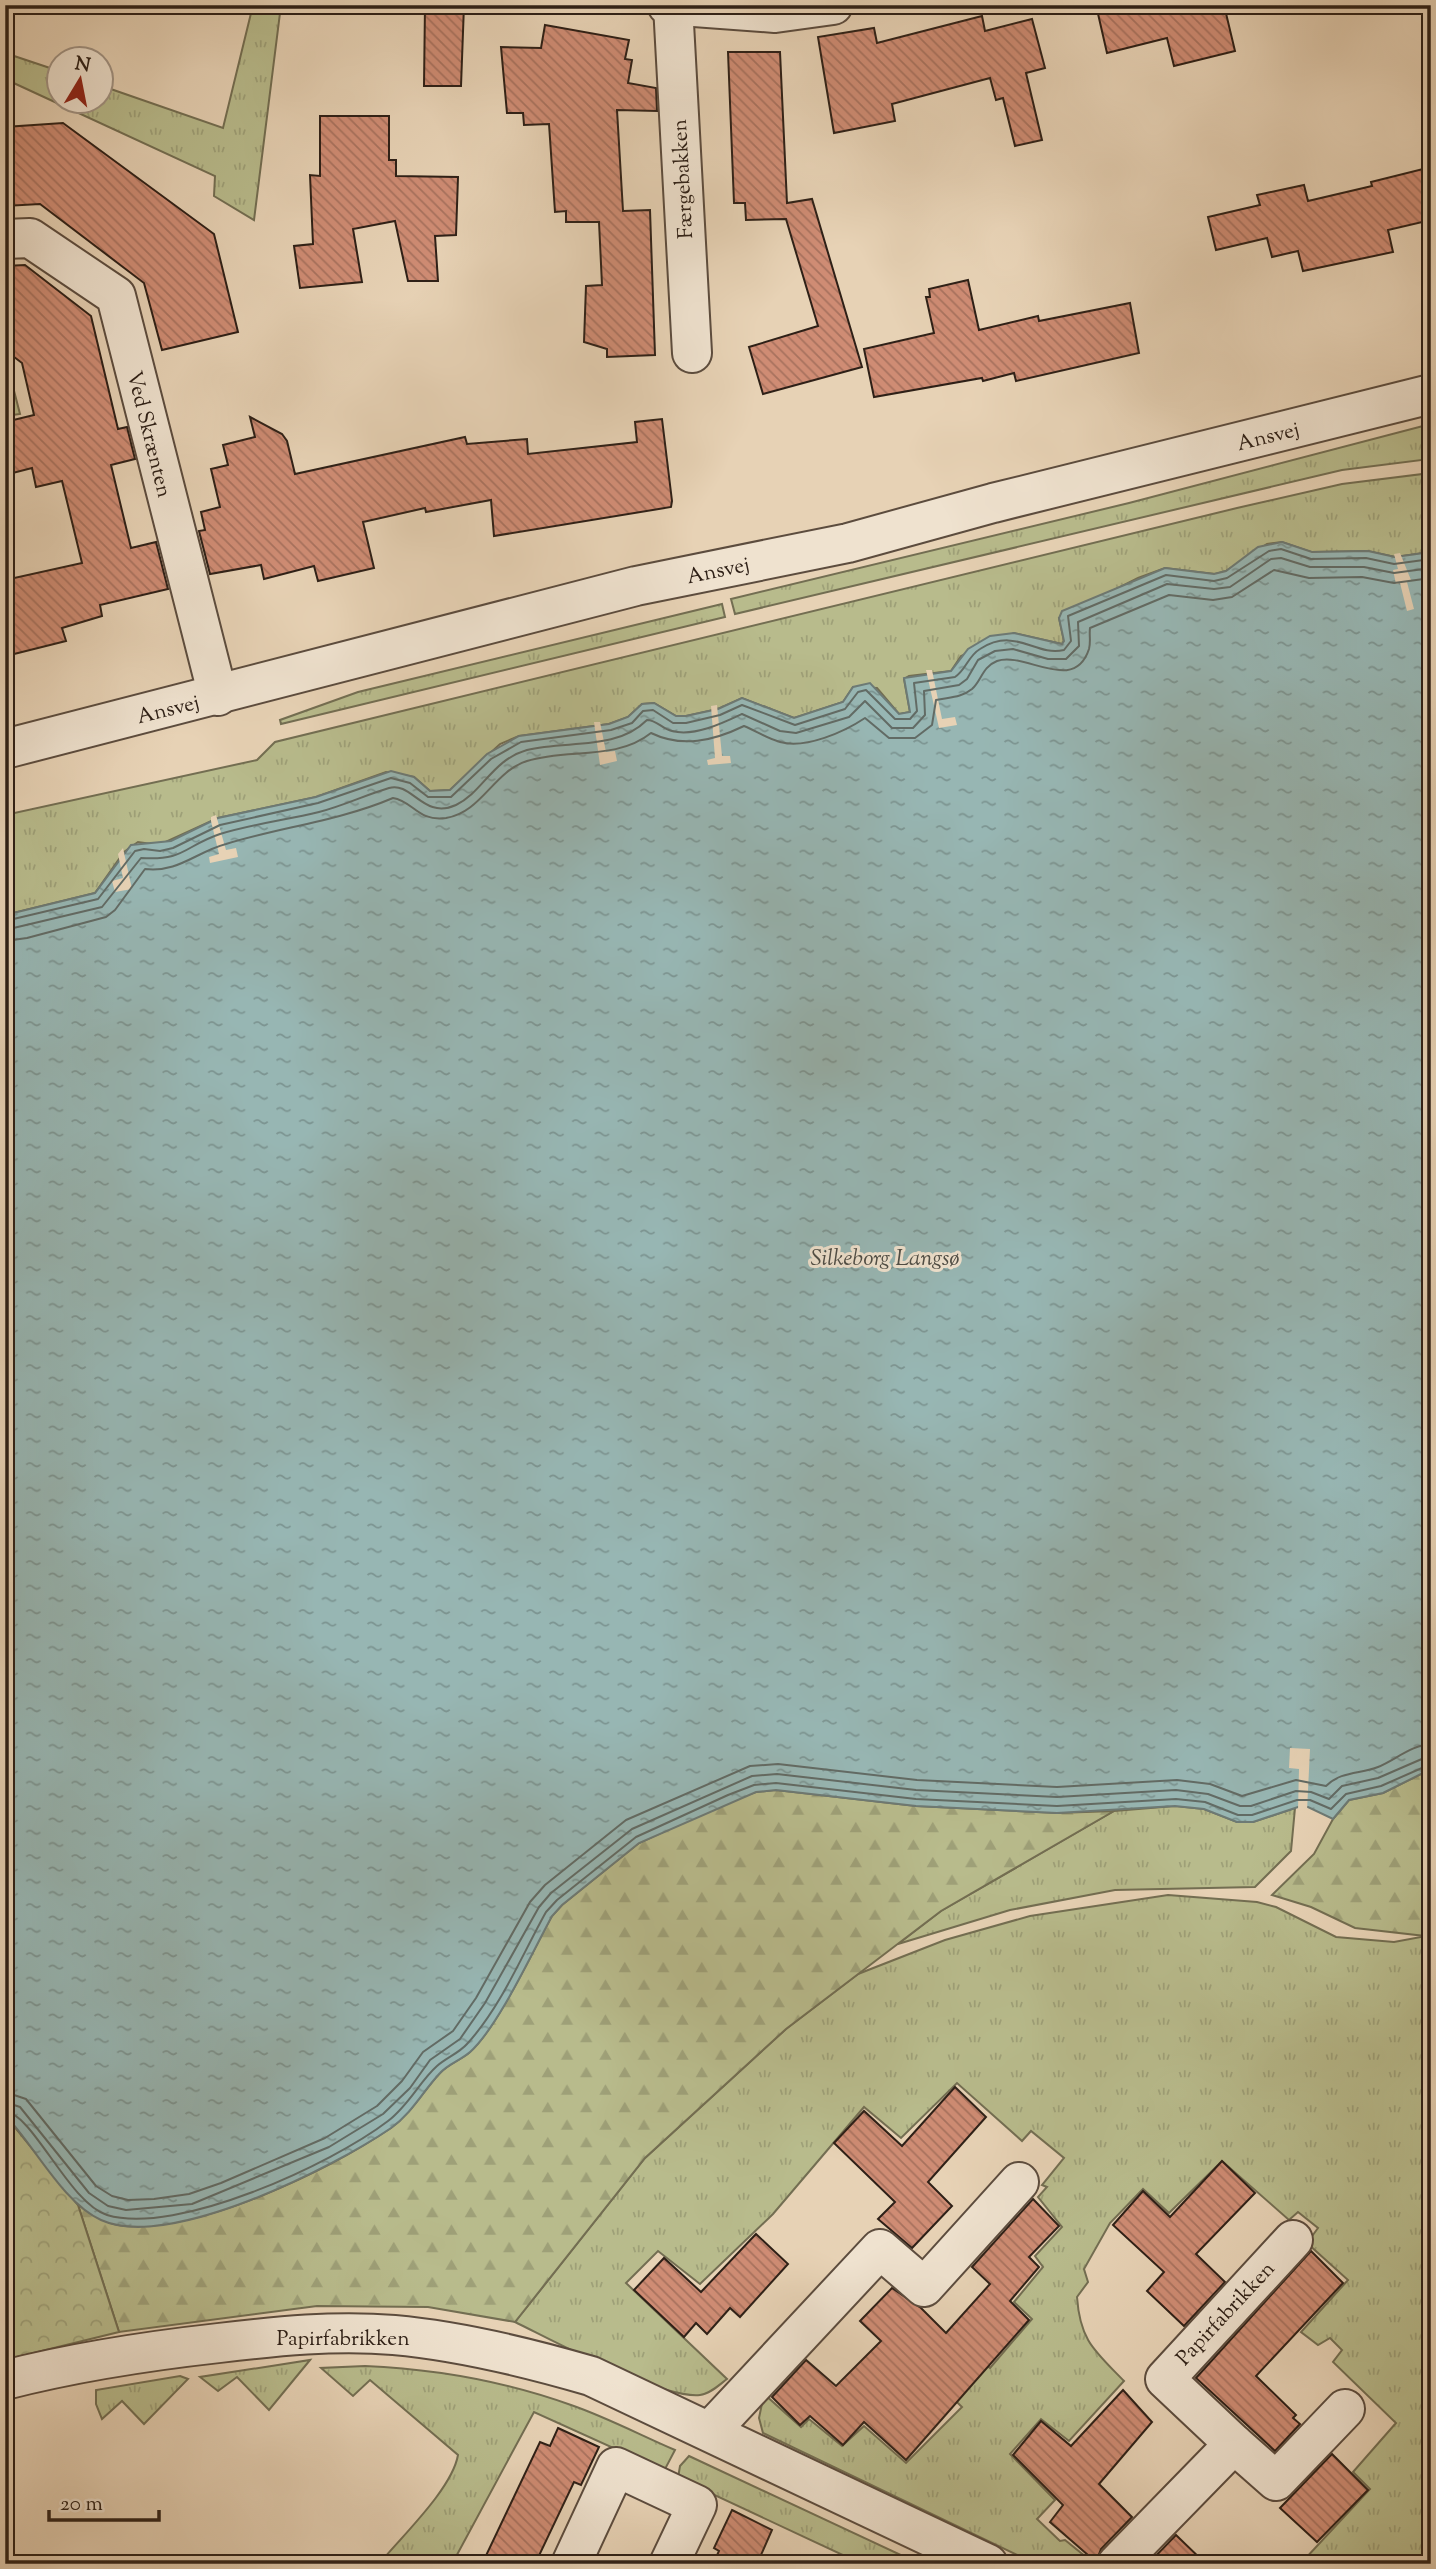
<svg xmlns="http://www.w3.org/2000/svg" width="1436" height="2569" font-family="'Sorts Mill Goudy',serif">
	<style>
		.grass { fill: url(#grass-tufts); stroke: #736e52; stroke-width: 2 }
		.forest { fill: url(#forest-firs); stroke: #736e52; stroke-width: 2 }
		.park { fill: url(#park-crowns); stroke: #736e52; stroke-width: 2 }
		.water { fill: url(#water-ripples); stroke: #6d7a75; stroke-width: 2 }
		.pier { fill: #e7d2b5 }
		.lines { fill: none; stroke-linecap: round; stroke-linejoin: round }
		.shore { stroke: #626b65; stroke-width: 2 }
		.building { fill: url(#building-back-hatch); stroke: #2e2017; stroke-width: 2 }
		.minor-casing { stroke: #5c4c3e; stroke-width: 42 }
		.tertiary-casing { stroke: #5c4c3e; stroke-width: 42 }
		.minor { stroke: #efe2cf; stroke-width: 38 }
		.tertiary { stroke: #efe2cf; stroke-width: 38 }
		.labels { text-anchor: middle; stroke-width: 6; stroke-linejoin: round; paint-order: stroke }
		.street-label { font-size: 21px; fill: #2e2017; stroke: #efe2cf }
		.water-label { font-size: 23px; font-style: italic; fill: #4e4d46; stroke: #efe2cf }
	</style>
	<defs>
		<pattern id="grass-tufts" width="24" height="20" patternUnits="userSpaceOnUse" patternTransform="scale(1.75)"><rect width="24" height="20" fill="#b8bb8c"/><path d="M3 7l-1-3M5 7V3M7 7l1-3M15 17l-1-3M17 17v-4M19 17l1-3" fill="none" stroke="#9ea078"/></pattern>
		<pattern id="forest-firs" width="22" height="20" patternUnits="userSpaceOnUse" patternTransform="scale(1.75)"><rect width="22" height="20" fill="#b8bb8c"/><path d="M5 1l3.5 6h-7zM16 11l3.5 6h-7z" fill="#9ea078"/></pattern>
		<pattern id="park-crowns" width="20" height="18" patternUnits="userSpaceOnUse" patternTransform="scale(1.75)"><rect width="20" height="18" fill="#b8bb8c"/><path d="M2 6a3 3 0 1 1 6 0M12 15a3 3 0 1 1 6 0" fill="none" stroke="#9ea078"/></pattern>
		<pattern id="water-ripples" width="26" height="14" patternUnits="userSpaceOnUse" patternTransform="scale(1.75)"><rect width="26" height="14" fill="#97b6b3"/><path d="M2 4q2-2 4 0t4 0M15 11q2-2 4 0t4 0" fill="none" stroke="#7c9491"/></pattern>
		<pattern id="building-back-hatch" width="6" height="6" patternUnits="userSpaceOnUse" patternTransform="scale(1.75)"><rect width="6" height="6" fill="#cf8c74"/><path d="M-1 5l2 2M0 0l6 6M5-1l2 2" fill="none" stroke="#a8725e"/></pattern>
	</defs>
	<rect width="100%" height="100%" fill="#e7d2b5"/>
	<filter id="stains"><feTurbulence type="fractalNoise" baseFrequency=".00286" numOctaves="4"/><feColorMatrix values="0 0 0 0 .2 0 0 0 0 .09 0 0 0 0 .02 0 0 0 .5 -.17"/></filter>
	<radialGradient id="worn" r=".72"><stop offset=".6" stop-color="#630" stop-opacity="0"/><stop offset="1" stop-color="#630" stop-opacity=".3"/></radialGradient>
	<g class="grass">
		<path d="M253 5H281L254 220 214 196 215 176 5 79V53L59 71 60 102H102V86L223 128Z"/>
		<path d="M5 356 20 414 5 416Z"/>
		<path d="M1423 426 1430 459 1342 470 735 614 731 599 1129 503Z"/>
		<path d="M1431 473V552L1395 557 1368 551 1311 552 1282 542 1267 544 1226 571 1215 574 1165 568 1138 578 1059 618 1064 641 1062 644 1014 633 961 656 951 671 909 676 904 679 910 712 899 714 877 688 853 687 843 702 794 718 742 698 718 709 686 716H676L654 703 642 704 628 717 609 724 519 736 500 744 450 790 430 791 414 777 386 772 316 797 218 818 159 845 138 842 124 852 95 893 5 915V815L257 760 275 742 1237 508 1342 484Z"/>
		<path d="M722 604 725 617 281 724 280 720 358 692Z"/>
		<path d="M1175 1806 1204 1809 1237 1822H1253L1295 1808 1291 1851 1255 1887 1115 1890 1010 1910 898 1944 941 1911 1114 1811Z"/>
		<path d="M1168 1895 1257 1902 1276 1907 1336 1937 1394 1942 1426 1936 1431 1943V2548L1420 2564H1309L1304 2560 1370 2489 1353 2472 1396 2423 1333 2362 1342 2350 1330 2338 1318 2345 1301 2332 1348 2280 1307 2243 1318 2228 1298 2212 1289 2220 1222 2161 1169 2213 1143 2189 1110 2223 1084 2269 1088 2282 1077 2297C1080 2341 1095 2351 1124 2381L1069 2441 1041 2419 1010 2454 1055 2500 1037 2519 1060 2541 1065 2540 1086 2557 1075 2564H1036L763 2433 759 2418 764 2394 801 2427 809 2419 842 2446 864 2426 906 2463 962 2407 934 2380 964 2345 990 2368 1032 2319 1014 2302 1043 2267 1035 2256 1062 2227 1038 2197 1047 2187 1042 2185 1064 2158 1031 2131 1022 2141 957 2083 901 2138 864 2107 773 2214 700 2284 658 2251 626 2283 727 2379C719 2385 710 2394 700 2395 661 2399 554 2341 515 2322L645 2158 786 2029 858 1974 945 1940 1030 1916Z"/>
		<path d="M310 2360 269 2410 237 2377 218 2391 200 2377Z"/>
		<path d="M365 2366C436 2369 504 2381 571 2405 606 2417 640 2435 675 2450L664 2471 534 2412 452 2564H379C402 2536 452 2489 458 2455L370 2380 353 2396 321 2368Z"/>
		<path d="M180 2376 188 2379 144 2424 122 2401 102 2419 96 2404V2390Z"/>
		<path d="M689 2456 920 2564H862L678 2478 680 2466Z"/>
	</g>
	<g class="forest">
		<path d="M1431 1769V1943L1425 1936 1355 1928 1311 1907 1272 1895 1314 1854 1333 1819 1349 1800 1383 1793Z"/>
		<path d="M776 1790 916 1806 1057 1813 1114 1811 941 1911 786 2029 645 2158 515 2322 428 2307 317 2306 119 2332 78 2205C94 2215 107 2225 126 2226 203 2231 327 2171 391 2128 412 2113 423 2091 440 2073 448 2064 461 2060 470 2052 498 2027 533 1950 552 1916L562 1905 639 1843 730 1801 756 1792Z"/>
	</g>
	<path class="park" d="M5 2115 78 2205 119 2332 5 2360Z"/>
	<path class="water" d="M1282 542 1312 552 1368 551 1395 557 1431 552V1769L1383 1793 1349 1800 1333 1819 1308 1807H1298L1253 1822H1237L1204 1809 1175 1806 1057 1813 916 1806 776 1790 756 1792 639 1843 562 1905 552 1916C533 1951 498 2027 470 2052 461 2060 448 2064 440 2073 423 2091 412 2113 391 2128 334 2167 169 2251 101 2220 63 2203 34 2145 5 2115V915L95 893 131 845 171 841 218 818 316 797 391 771 414 777 430 791 450 790 487 754 519 736 609 724 628 717 642 704 654 703 676 716H686L718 709 742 698 794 718 843 702 853 687 870 683 899 714 910 712 904 678 951 671 968 649 990 636 1014 633 1062 644 1064 641 1059 618 1062 611 1165 568 1214 574 1226 571 1258 547Z"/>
	<g class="pier">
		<path d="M1400 553 1411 580 1407 582 1414 609 1407 611 1400 583 1396 584 1393 570 1398 569 1394 554Z"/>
		<path d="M926 670H932L942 719 955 717 957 725 939 728Z"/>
		<path d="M717 705 722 756H730L731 763 708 765 707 760 715 758 711 706Z"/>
		<path d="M594 722H600L606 752 615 751 617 761 600 765Z"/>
		<path d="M216 815 226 850 236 848 238 857 210 863 209 857 219 854 211 821V817Z"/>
		<path d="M123 848 132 889 115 892 112 881 123 878 118 854Z"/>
		<path d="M1290 1748 1310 1749 1307 1811 1298 1810 1299 1769 1289 1768Z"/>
	</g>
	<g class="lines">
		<g class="shore">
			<path d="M5 921 98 899 135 851 144 849 160 851 173 848 220 825 318 803 391 778 410 783 428 797H451L491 759 521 742 611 730 632 723 643 711 653 710 673 723H686L720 715 742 705 795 725 845 709 858 692 866 690 895 719H910L917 711 914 683 955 677C966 670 968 656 980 649 1016 626 1035 657 1064 650L1071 641 1068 616 1166 575 1214 581 1227 578 1269 551 1281 549 1311 559 1366 558 1394 564 1431 559"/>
			<path d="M5 930 102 907 141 858C185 861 184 846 220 834 252 824 286 820 319 812 343 806 365 795 389 788 412 781 423 820 456 805 483 792 492 760 527 750 567 740 616 751 647 720 657 720 662 729 672 731 694 737 723 723 742 714L780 731 796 733 849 717 865 701 892 728H913L925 715 924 691 959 685 967 679 978 660 995 651 1013 649 1048 659H1066L1079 646 1078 622 1167 584 1214 589 1230 587 1271 559 1281 558 1310 567H1364L1394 573 1431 568"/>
			<path d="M5 941 27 938 106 917 115 910 145 869C178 873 196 852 226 844 281 827 339 821 393 798 413 801 418 822 446 818 482 812 493 772 527 761 567 748 616 761 651 733 682 748 713 741 744 726 756 731 768 739 780 742 806 749 844 732 865 718L889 738H915L932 725 936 700C949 697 961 698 972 689 982 680 982 667 997 661 1025 651 1074 695 1089 649 1091 642 1089 635 1090 628L1169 595 1213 600 1232 597 1274 570 1309 578 1362 577 1394 583 1431 578"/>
			<path d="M5 2092 26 2099 96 2186 112 2196 128 2200 154 2199 189 2194 221 2183 325 2138 377 2106 402 2081 423 2052 453 2031 476 1998 530 1902 545 1885 626 1820 750 1766 778 1764 917 1780 1057 1787 1177 1780 1210 1784 1242 1796 1296 1780 1326 1786C1341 1771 1360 1774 1378 1767 1395 1760 1412 1745 1431 1744"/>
			<path d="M5 2102 20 2107 89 2193 108 2206 126 2210 192 2204 329 2147 383 2114 410 2088 430 2060 460 2039 485 2003 539 1907 551 1893 632 1829 752 1776 777 1774 916 1790 1057 1797 1176 1790 1208 1794 1240 1806H1251L1296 1791 1311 1792 1329 1799 1342 1786 1378 1778 1431 1755"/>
			<path d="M5 2111C33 2114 69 2203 107 2215 177 2236 332 2164 388 2121 409 2105 420 2081 437 2066 446 2058 459 2053 467 2044 501 2007 522 1955 546 1912L557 1900 636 1837 728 1795 754 1785 776 1783 916 1799 1057 1806 1176 1799 1205 1802 1238 1815H1252L1297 1800H1310L1331 1809 1346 1794 1381 1786 1431 1764"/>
		</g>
	</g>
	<g class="building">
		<path d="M425 5H464L461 86H424Z"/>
		<path d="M1096 5H1224L1235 51 1174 66 1167 38 1107 53Z"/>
		<path d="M982 16 985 31 1032 19 1045 68 1026 73 1042 140 1015 146 1003 98 996 100 990 78 892 104 895 121 834 133 818 37 874 28 877 43Z"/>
		<path d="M545 25 629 40 625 59 632 60 628 83 656 88 657 111 617 110 623 211 650 210 655 355 607 357V349L584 342 586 286 602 285 599 222H566V211L555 212 549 124 524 125 523 113H507L501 47 541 48Z"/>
		<path d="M728 52H780L787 203 812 199 862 367 763 394 749 347 818 326 786 219 746 220 745 203H734Z"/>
		<path d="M320 116H389V160H396V176L458 177 456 235 435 236 438 281H408L395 221 353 229 362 282 300 288 294 246 313 244 310 175 320 176Z"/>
		<path d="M63 123 214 234 238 332 162 350 144 283 40 204 5 206V127Z"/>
		<path d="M1431 167V220L1388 230 1393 252 1303 271 1298 251 1272 257 1267 238 1216 250 1208 217 1260 205 1257 195 1304 185 1308 201 1372 186 1371 182Z"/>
		<path d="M25 265 91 316 118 429 127 427 135 459 111 465 131 548 156 542 168 589 100 605 102 616 62 628 66 641 10 655 5 633V580L82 563 62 481 36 487 32 468 5 475V422L34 415 22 363 5 350V266Z"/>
		<path d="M968 280 979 330 1038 316 1039 321 1130 303 1139 353 1016 381 1014 373 983 381 982 378 874 397 864 349 934 333 926 297H930L929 289Z"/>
		<path d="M250 417 282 434 287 441 295 474 465 437 467 444 527 439 528 454 637 442 635 422 662 419 672 501 671 507 494 536 491 500 426 512 425 508 363 522 374 568 318 581 314 566 264 579 261 565 210 574 199 531 205 530 201 512 220 507 211 469 228 465 223 445 255 437Z"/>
		<path d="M955 2087 986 2117 928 2182 952 2206 912 2248 878 2219 895 2202 834 2143 864 2111 902 2146Z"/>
		<path d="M1222 2161 1255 2193 1196 2254 1225 2282 1184 2326 1147 2291 1164 2272 1113 2225 1143 2191 1170 2217Z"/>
		<path d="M1033 2199 1059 2226 1029 2257 1039 2267 1010 2301 1029 2320 906 2460 864 2422 843 2445 810 2416 800 2425 772 2397 806 2360 836 2386 881 2341 860 2321 892 2288 921 2308 946 2333 990 2284 972 2267Z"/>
		<path d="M756 2234 788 2264 740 2317 730 2308 707 2334 696 2323 684 2337 634 2290 664 2258 701 2292Z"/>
		<path d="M1311 2251 1343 2283 1256 2376 1296 2415 1293 2418 1300 2424 1275 2451 1196 2378Z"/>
		<path d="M1123 2390 1152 2422 1099 2484 1132 2517 1101 2549 1096 2562 1050 2522 1063 2505 1013 2455 1041 2421 1071 2446Z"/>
		<path d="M558 2428 599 2447 581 2485 574 2482 535 2564H482L540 2442 550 2446Z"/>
		<path d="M1332 2454 1368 2490 1317 2542 1280 2508Z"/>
		<path d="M732 2510 772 2530 757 2564H713L719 2551 714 2548Z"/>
		<path d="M1176 2535 1206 2564H1148Z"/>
	</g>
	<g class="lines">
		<g class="minor-casing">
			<g id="minor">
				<path d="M667 5 775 13 833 5"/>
				<path d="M673 5 692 353"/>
				<path d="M5 239 30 238 116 296 218 696"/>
				<path d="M711 2430 880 2249 924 2287 1019 2182"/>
				<path d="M1234 2444 1276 2481 1345 2409"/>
				<path d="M571 2564 616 2467 697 2505 669 2564"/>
				<path d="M1117 2564 1234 2444 1165 2379 1293 2240"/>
			</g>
		</g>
		<g class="tertiary-casing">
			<g id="tertiary">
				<path d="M5 749 636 586 848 543 993 503 1431 394"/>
				<path d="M5 2380C75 2362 147 2351 219 2343 277 2336 336 2330 394 2335 461 2341 526 2357 591 2376L988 2564"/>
			</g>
		</g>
		<use href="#minor" class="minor"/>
		<use href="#tertiary" class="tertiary"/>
	</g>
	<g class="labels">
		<g class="street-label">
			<text transform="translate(682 179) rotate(-93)" y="7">Færgebakken</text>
			<text transform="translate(150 434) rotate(76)" y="7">Ved Skrænten</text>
			<text transform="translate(1268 436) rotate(-14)" y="7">Ansvej</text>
			<text transform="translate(718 570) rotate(-12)" y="7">Ansvej</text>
			<text transform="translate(168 709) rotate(-14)" y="7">Ansvej</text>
			<text transform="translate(1225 2313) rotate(-47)" y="7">Papirfabrikken</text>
			<text x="343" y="2345">Papirfabrikken</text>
		</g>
		<g class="water-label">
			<text x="885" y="1265">Silkeborg Langsø</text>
		</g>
	</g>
	<rect width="1436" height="2569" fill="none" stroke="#e7d2b5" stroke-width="28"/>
	<rect x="7" y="7" width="1422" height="2555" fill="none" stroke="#2e2017" stroke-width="3.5"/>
	<rect x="14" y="14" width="1408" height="2541" fill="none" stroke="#2e2017" stroke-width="2"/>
	<g transform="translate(80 80) rotate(10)"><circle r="33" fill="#efe2cf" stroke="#a29485" stroke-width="2"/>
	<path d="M0-5L12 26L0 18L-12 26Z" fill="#8f2418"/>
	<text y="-10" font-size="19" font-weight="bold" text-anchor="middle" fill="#2e2017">N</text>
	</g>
	<path d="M49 2510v10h110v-10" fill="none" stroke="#2e2017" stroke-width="3.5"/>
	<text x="60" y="2510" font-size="21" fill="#2e2017" stroke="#efe2cf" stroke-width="5" paint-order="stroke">20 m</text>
	<rect width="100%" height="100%" filter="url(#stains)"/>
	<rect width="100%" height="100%" fill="url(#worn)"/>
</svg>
